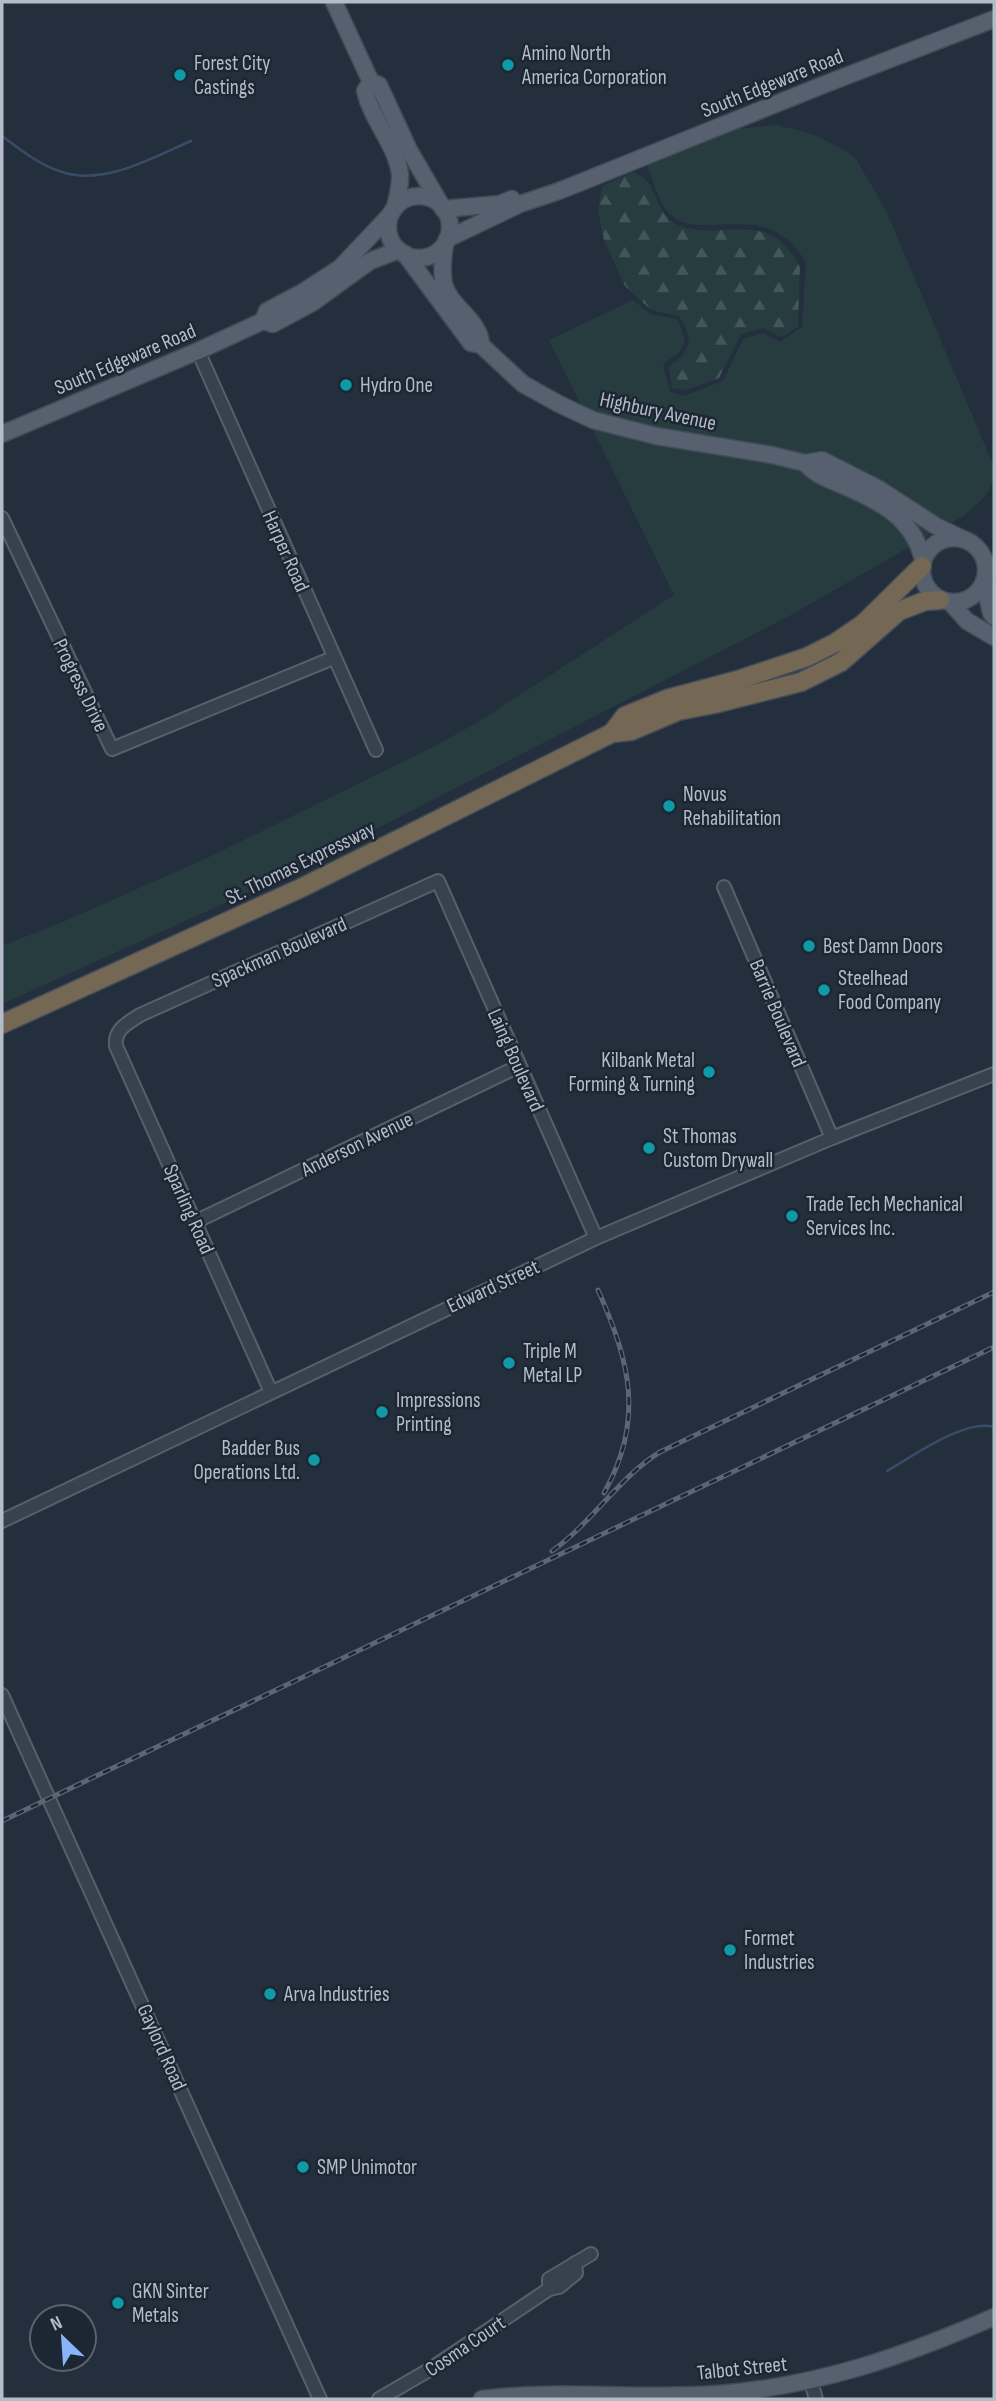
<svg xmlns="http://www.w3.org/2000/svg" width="996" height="2401" font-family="'Sofia Sans Condensed',sans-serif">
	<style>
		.grass { fill: #263c3f }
		.forest { fill: url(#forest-firs) }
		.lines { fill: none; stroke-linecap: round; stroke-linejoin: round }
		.stream { stroke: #394c67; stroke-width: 2.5 }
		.minor-casing { stroke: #565f6c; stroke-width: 16 }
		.major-casing { stroke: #414a57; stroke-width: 19 }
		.highway-casing { stroke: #434c59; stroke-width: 21 }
		.minor { stroke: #38414e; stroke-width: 12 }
		.major { stroke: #56606e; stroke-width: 16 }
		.highway { stroke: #746855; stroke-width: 18 }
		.rail-casing { stroke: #5a6575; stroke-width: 5 }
		.rail { stroke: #1d2633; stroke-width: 2.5; stroke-dasharray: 8; stroke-linecap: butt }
		.culture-dot { fill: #0f9aa8; stroke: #1d2633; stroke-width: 2.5 }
		.labels { text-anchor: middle; stroke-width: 5; stroke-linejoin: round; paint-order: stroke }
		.poi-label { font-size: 21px; fill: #b4bcc9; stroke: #1d2633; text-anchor: start }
		.street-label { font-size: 21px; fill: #b4bcc9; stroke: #1d2633 }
	</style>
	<defs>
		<pattern id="forest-firs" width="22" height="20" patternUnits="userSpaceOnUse" patternTransform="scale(1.75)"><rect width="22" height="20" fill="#263c3f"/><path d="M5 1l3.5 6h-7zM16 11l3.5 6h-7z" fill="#435659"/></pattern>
	</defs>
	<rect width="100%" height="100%" fill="#242f3e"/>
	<path class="grass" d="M777 125 816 135 854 156 886 210 994 467C994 493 983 498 965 515L791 615 289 874 2 1004V946L65 921 209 857 429 749 478 722 674 595 549 340 633 300 650 314 677 319C690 344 685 350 663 364L670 392 684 396 723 381 743 339 763 333 780 342 802 327 806 263C767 192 696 248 667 211 658 199 653 180 647 166L739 129Z"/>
	<path class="forest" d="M634 172C638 175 644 177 647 181 658 197 659 216 678 225 716 241 756 213 787 248 792 254 797 259 800 266L798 327 781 337 763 328 741 334 719 378 685 390 672 388 669 367C692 349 694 341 679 316L651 310 625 286 604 240 598 211 602 186Z"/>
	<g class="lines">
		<g class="stream">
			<path d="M2 136C21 150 39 165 62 172 105 186 153 157 191 141"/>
			<path d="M887 1471C913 1456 966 1418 994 1427"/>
		</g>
		<g class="minor-casing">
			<g id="minor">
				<path d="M198 351 376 750"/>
				<path d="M2 518 112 749 333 658"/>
				<path d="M724 887 832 1138"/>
				<path d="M195 1222 519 1066"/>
				<path d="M271 1392 116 1046C114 1029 128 1023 140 1015L438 881 596 1238"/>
				<path d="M2 1521 596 1238 832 1138 994 1074"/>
				<path d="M2 1695 320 2399"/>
				<path d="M549 2289V2279L591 2254"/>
				<path d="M811 2382 816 2399"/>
				<path d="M379 2399 429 2370 549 2289 559 2287 576 2273 575 2263"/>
			</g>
		</g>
		<g class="major-casing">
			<g id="major">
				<path d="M334 2 371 82 379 85 409 150 441 205"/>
				<path d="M371 82 365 91C372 121 396 144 400 174 401 185 397 197 395 208"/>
				<circle cx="419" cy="227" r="31"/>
				<path d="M443 209 500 204 512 199"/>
				<path d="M447 239 520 204 559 191 828 83 994 19"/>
				<path d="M445 244C443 257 441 271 444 284 450 307 481 321 481 345"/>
				<path d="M405 254 471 343 481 345 523 384 559 404 593 420 656 436 772 455 805 463 822 460 879 489 936 526 965 540"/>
				<path d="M263 321 267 311 303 292 340 268 391 214"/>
				<path d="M2 434 198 351 263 321 273 324 312 303 370 261 399 250"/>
				<path d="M805 463C815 475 828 479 842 485 880 502 913 517 923 560"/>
				<circle cx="954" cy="570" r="32"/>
				<path d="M984 582 991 613 994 617"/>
				<path d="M950 602 967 621 994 637"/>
				<path d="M482 2399C561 2389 639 2400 718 2394 818 2386 902 2357 994 2317"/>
			</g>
		</g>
		<g class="highway-casing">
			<g id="highway">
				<path d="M612 733 625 716 667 699 738 680 807 657 835 643 863 624 922 566"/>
				<path d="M2 1024 301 888 612 733 631 731 678 711 714 704 801 682 841 662 899 611 925 601 940 600"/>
			</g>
		</g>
		<use href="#minor" class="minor"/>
		<use href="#major" class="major"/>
		<use href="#highway" class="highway"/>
		<g class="rail-casing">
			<g id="rail">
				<path d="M598 1290C630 1362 645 1420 604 1493"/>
				<path d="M552 1551C593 1522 618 1478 660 1452L994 1292"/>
				<path d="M2 1821 994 1347"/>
			</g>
		</g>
		<use href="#rail" class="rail"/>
	</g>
	<g class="culture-dot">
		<circle cx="508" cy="65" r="7"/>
		<circle cx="180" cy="75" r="7"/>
		<circle cx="346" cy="385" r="7"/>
		<circle cx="669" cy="806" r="7"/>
		<circle cx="809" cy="946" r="7"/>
		<circle cx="824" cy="990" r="7"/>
		<circle cx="709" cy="1072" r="7"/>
		<circle cx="649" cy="1148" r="7"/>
		<circle cx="792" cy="1216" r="7"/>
		<circle cx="509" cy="1363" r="7"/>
		<circle cx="382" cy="1412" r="7"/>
		<circle cx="314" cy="1460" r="7"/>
		<circle cx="730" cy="1950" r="7"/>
		<circle cx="270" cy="1994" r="7"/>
		<circle cx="303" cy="2167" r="7"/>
		<circle cx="118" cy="2303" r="7"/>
	</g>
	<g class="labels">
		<g class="poi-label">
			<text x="522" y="60">Amino North<tspan x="522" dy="24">America Corporation</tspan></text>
			<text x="194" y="70">Forest City<tspan x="194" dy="24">Castings</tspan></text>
			<text x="360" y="392">Hydro One</text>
			<text x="683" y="801">Novus<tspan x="683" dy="24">Rehabilitation</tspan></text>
			<text x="823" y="953">Best Damn Doors</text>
			<text x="838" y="985">Steelhead<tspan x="838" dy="24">Food Company</tspan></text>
			<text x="695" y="1067" text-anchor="end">Kilbank Metal<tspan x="695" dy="24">Forming &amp; Turning</tspan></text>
			<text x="663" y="1143">St Thomas<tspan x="663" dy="24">Custom Drywall</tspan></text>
			<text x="806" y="1211">Trade Tech Mechanical<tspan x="806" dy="24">Services Inc.</tspan></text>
			<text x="523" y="1358">Triple M<tspan x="523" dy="24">Metal LP</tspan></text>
			<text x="396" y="1407">Impressions<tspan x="396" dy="24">Printing</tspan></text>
			<text x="300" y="1455" text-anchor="end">Badder Bus<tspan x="300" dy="24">Operations Ltd.</tspan></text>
			<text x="744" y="1945">Formet<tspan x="744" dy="24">Industries</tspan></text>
			<text x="284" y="2001">Arva Industries</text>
			<text x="317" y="2174">SMP Unimotor</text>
			<text x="132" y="2298">GKN Sinter<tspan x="132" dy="24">Metals</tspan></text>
		</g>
		<g class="street-label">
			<text transform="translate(772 83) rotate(-22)" y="7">South Edgeware Road</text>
			<text transform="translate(125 359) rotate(-23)" y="7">South Edgeware Road</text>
			<text transform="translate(658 411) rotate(12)" y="7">Highbury Avenue</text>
			<text transform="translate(286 551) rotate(66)" y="7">Harper Road</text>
			<text transform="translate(81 685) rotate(64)" y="7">Progress Drive</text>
			<text transform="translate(300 863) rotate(-26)" y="7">St. Thomas Expressway</text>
			<text transform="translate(279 952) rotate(-24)" y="7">Spackman Boulevard</text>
			<text transform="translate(778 1013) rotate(67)" y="7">Barrie Boulevard</text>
			<text transform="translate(516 1060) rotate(66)" y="7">Laing Boulevard</text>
			<text transform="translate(357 1144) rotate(-26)" y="7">Anderson Avenue</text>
			<text transform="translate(189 1209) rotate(66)" y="7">Sparling Road</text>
			<text transform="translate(493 1286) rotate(-25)" y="7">Edward Street</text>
			<text transform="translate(162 2047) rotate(66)" y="7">Gaylord Road</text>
			<text transform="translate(465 2346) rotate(-34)" y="7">Cosma Court</text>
			<text transform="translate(742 2368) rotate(-6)" y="7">Talbot Street</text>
		</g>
	</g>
	<rect width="996" height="2401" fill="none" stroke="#b4bcc9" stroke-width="7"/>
	<g transform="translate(63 2338) rotate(335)"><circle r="33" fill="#1d2633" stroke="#59626f" stroke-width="2"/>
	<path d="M0-5L12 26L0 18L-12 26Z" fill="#8ab4f8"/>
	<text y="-10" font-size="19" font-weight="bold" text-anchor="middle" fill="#b4bcc9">N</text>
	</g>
</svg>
